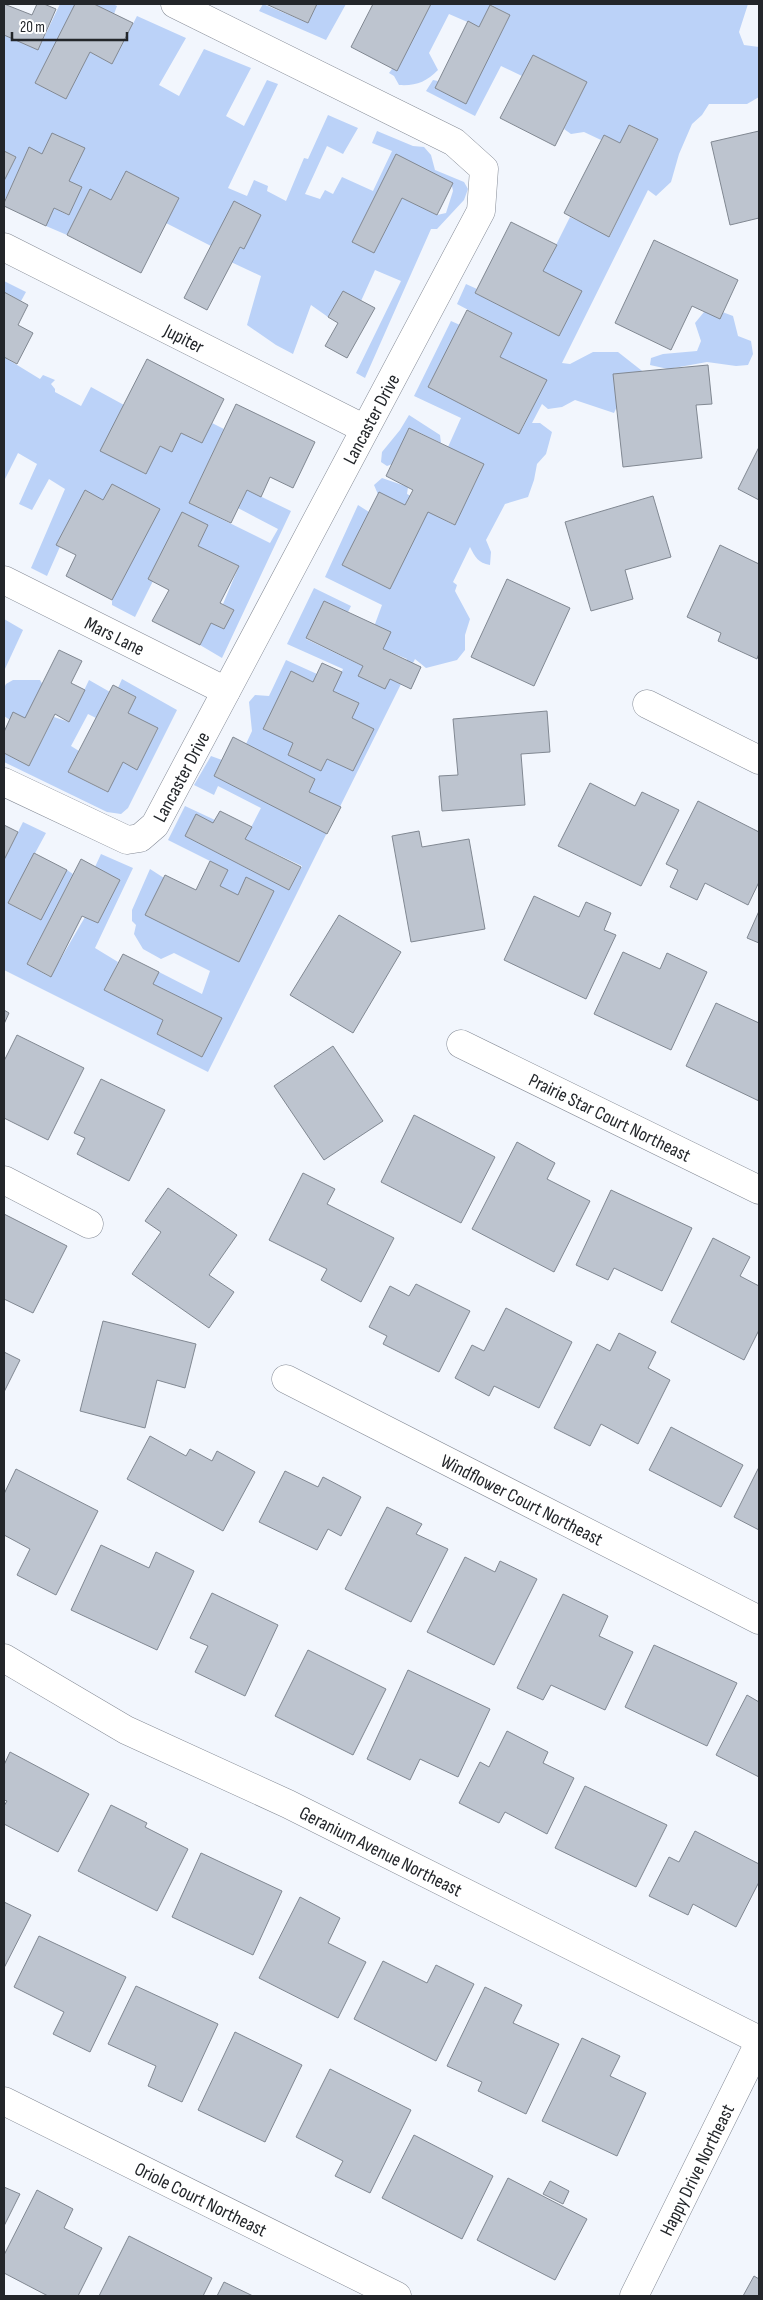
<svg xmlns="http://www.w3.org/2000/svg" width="763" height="2300" font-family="'Sofia Sans Condensed',sans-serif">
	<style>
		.green { fill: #bbd2f8; fill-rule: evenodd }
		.building { fill: #bdc4cf; stroke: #818892 }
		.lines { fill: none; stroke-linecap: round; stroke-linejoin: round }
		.minor-casing { stroke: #858b96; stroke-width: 29 }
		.minor { stroke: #fff; stroke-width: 28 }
		.labels { text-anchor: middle; stroke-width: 4; stroke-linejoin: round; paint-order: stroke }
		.street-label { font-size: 19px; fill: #23262a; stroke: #fff }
	</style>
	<rect width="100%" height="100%" fill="#f2f6fd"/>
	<g class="green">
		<path d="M60 4H75L35 83 66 99 90 52 112 64 137 16 186 38 159 85 179 96 204 49 251 68 226 116 244 126 267 80 278 84 228 188 247 196 254 180 268 186 267 191 286 201 304 158 308 159 328 115 358 128 343 154 327 146 305 194 320 199 325 190 333 194 342 177 373 191 392 151 372 143 377 131 413 146 424 147 431 155 435 170 464 182 468 189 464 200 437 229H431L365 378 356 373 401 281 375 270 361 301 343 291 328 317 311 305 293 354 276 345 247 325 261 276 231 262 261 215 211 246 166 223 179 198 159 188 111 200 90 189 67 235 46 226 54 208 68 215 69 181 84 148 42 154 29 148 4 202V181L16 157 4 151V35L38 50ZM396 155 427 170 443 183 452 186 453 191 446 213 437 215 402 198 374 253 352 242Z"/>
		<path d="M94 4H113L117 6 114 14Z"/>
		<path d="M263 4 308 23 317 4H346L326 40 259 11Z"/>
		<path d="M431 4H748L739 32 744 45 759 47V97L747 104H709L702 115 692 124 679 154 671 182 656 196 648 190 562 363 570 364 593 352H618L646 374 620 400 614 413 575 400 562 407 548 409 542 404 532 423H540L552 432 546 454 537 464 534 480 528 497 505 504 486 540 491 552 490 565C478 563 475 557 470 547L453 582 457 585 455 591 470 619 465 635V650L457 660 426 668 415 659 413 663 421 667 411 689 401 684 208 1072 4 970V860L23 822 46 833 8 903 40 920 67 870 73 874 27 964 50 977 85 917 98 923 120 880 95 867 101 854 133 868 95 948 118 962 105 990 163 1020 157 1034 202 1057 221 1018 153 984 159 972 202 994 210 971 174 953 161 959 143 949 134 934 136 925 132 921V910L150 869 164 878 239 961 246 878 238 895 220 886 228 870 168 840 185 806 215 820 213 823 185 836 289 890 302 866 245 839 261 808 218 786 214 795 194 785 211 756 222 760 214 776 323 831 309 792 315 779 246 744 252 731 249 702 255 695 269 696 286 660 317 674 313 682 291 671 293 743 288 755 321 770 327 759 353 771 373 729 352 718 359 703 333 691 343 669 287 644 314 588 351 606 348 612 324 601 306 639 396 682 407 659 383 649 375 624 382 605 325 577 358 505 369 512 342 565 390 589 380 499 374 485 382 478 408 487 407 494 417 499 433 514 454 525 481 471 456 455 454 450 448 447 461 418 414 396 451 321 460 325 428 387 516 432 522 429 537 399 510 372V362L500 357 512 333 457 304 466 284 477 289 475 293 559 336 543 271 570 217 610 236 640 175 638 173 645 157 650 156 658 140 630 125 620 143 604 135 601 140 584 132 571 134 564 129 587 82 533 55 522 76 501 66 475 116 426 91 433 80 438 81 435 88 466 103 510 15 491 5 479 27 449 14 429 53 438 70C426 82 416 86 399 85L394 76 389 73 410 45Z"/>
		<path d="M4 281 26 292 21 301 4 292Z"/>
		<path d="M717 310 733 316 738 336 751 341 753 354 748 365 736 366 707 362 668 369 650 365 651 358 663 354 697 351 701 341 695 323 704 312Z"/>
		<path d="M4 357 40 379 43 375 55 380 51 384 55 389V392L81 406 91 387 124 405 128 464 145 474 160 446 172 452 181 433 202 443 212 423 224 429 189 503 270 543 278 529 238 508 247 490 291 511 222 658 200 645 211 623 224 629 234 610 223 604 239 566 198 546 208 525 148 579 153 581 135 617 112 605V600L159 510 112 484 103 500 85 490 47 576 31 568 65 489 49 479 32 510 19 504 37 464 18 453 4 481Z"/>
		<path d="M409 415 440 435 441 443 416 431 409 437 395 463 387 466 381 462 382 452 400 430Z"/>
		<path d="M4 619 23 630 4 671Z"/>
		<path d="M122 679 177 710 128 808 121 814 107 812 4 762V753L29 766 54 717 69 722 89 680 110 692 96 718 88 714 71 746 79 751 68 772 107 792 123 762 137 769 158 729 128 713 136 697 118 688Z"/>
		<path d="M13 680H40L47 692 36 718 10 720 4 716V688L6 684Z"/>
	</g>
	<g class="building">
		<path d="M4 4 32 15 37 4H44L56 9 38 50 4 35Z"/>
		<path d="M75 4H94L133 23 112 64 90 52 66 99 35 83Z"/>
		<path d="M266 4H317L308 23Z"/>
		<path d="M373 4H431L397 71 351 47Z"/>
		<path d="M490 5 510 15 466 104 435 88 468 21 479 27Z"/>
		<path d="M533 55 587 82 555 146 500 118Z"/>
		<path d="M629 125 658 139 609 237 564 213 604 135 620 143Z"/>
		<path d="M759 131V218L730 225 711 142Z"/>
		<path d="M52 133 85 148 69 181 82 187 69 215 54 208 46 226 4 206V203L29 147 42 154Z"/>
		<path d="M4 151 16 157 4 181Z"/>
		<path d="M396 154 453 183 437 215 402 198 374 253 352 242Z"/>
		<path d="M126 171 179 198 141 273 67 235 90 189 111 200Z"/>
		<path d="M234 201 261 215 244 249 240 247 207 310 184 298Z"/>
		<path d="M511 222 557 245 543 271 582 291 559 336 475 293Z"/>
		<path d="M654 240 738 280 720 319 692 306 671 350 615 323Z"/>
		<path d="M343 291 375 308 347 358 325 346 338 323 328 317Z"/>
		<path d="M4 292 28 305 18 325 33 333 17 364 4 357Z"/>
		<path d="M467 310 512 333 500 357 547 380 519 434 428 387Z"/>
		<path d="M147 359 224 399 202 443 181 433 172 452 160 446 146 474 100 451Z"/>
		<path d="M708 365 712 404 696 405 702 458 623 467 613 374Z"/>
		<path d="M236 404 315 442 293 488 270 477 261 497 247 490 231 523 189 503Z"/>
		<path d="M409 428 484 464 455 525 428 512 390 589 342 565 379 492 405 505 413 490 386 476Z"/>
		<path d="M759 447V500L738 489Z"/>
		<path d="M112 484 160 509 112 600 66 576 76 555 56 545 85 490 103 500Z"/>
		<path d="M653 496 671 557 625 570 633 599 591 611 565 522Z"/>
		<path d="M182 512 208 525 198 546 239 566 220 603 234 610 224 629 211 623 200 645 152 621 169 590 148 579Z"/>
		<path d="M720 545 759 564V653L757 659 718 641 721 633 687 617Z"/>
		<path d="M507 579 570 608 534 686 471 657Z"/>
		<path d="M324 601 391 632 383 649 421 667 411 689 390 679 385 689 358 676 363 666 306 638Z"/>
		<path d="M59 650 82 661 71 683 85 690 69 722 55 714 29 766 4 753V732L13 712 25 718Z"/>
		<path d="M322 663 342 672 333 691 359 703 352 718 374 729 353 771 327 759 321 771 288 755 293 743 263 729 291 671 313 682Z"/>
		<path d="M113 685 136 697 128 713 158 728 137 770 123 762 108 792 68 772Z"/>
		<path d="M547 711 550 752 521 754 525 805 442 811 439 776 458 775 453 719Z"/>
		<path d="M233 737 315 779 309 792 341 807 327 834 214 776Z"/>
		<path d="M590 783 635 806 642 792 679 810 641 886 558 846Z"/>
		<path d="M698 801 759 832V882L748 905 705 883 697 900 670 887 678 870 666 864Z"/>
		<path d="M220 811 252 827 245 839 301 867 289 890 185 836 196 814 213 823Z"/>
		<path d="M4 825 18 832 4 860Z"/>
		<path d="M419 831 422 847 469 839 485 929 411 942 392 836Z"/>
		<path d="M34 853 67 870 41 920 8 903Z"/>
		<path d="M81 859 120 880 98 923 82 916 51 977 27 964Z"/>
		<path d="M210 861 228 870 220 886 238 895 246 877 274 891 239 962 145 915 165 875 196 890Z"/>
		<path d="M534 896 579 917 586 902 611 913 604 930 616 935 586 999 504 960Z"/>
		<path d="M759 911V943L747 938Z"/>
		<path d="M339 915 401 952 353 1033 290 995Z"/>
		<path d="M623 952 660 969 667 953 707 972 671 1050 594 1014Z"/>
		<path d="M123 954 159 972 153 984 222 1018 202 1057 157 1034 163 1020 104 990Z"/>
		<path d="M716 1003 759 1023V1101L686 1066Z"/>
		<path d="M4 1010 9 1013 4 1024Z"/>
		<path d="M17 1035 84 1068 48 1140 4 1118V1061Z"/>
		<path d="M333 1046 383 1121 324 1160 274 1086Z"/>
		<path d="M101 1079 165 1110 129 1181 77 1154 85 1138 74 1133Z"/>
		<path d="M414 1115 495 1157 461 1223 381 1182Z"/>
		<path d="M517 1142 555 1163 547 1179 590 1201 554 1272 472 1229Z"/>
		<path d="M303 1173 335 1189 327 1204 394 1238 361 1302 321 1280 327 1269 269 1240Z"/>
		<path d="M168 1188 237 1235 209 1275 234 1292 209 1328 132 1274 161 1232 145 1221Z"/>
		<path d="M611 1190 692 1228 662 1291 614 1268 608 1280 576 1265Z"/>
		<path d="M4 1214 67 1246 33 1313 4 1299Z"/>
		<path d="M713 1238 750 1257 740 1276 759 1286V1330L744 1360 671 1322Z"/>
		<path d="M416 1284 470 1311 439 1372 383 1344 387 1336 369 1327 390 1286 409 1296Z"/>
		<path d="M506 1308 572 1342 539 1408 494 1386 489 1396 455 1378 472 1345 484 1351Z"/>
		<path d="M103 1321 196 1344 185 1388 157 1380 145 1428 80 1411Z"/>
		<path d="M619 1333 656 1352 648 1368 670 1380 638 1444 601 1424 590 1446 554 1428 597 1344 610 1351Z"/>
		<path d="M4 1352 20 1360 4 1392Z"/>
		<path d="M671 1427 743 1465 721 1507 649 1470Z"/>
		<path d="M150 1436 186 1456 190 1449 212 1461 217 1451 255 1472 223 1531 127 1479Z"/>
		<path d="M759 1467V1530L734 1517Z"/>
		<path d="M16 1469 98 1511 56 1595 17 1575 30 1549 4 1535V1494Z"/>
		<path d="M285 1471 318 1487 323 1477 361 1497 341 1536 328 1529 317 1550 259 1522Z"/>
		<path d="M387 1507 422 1524 416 1534 448 1549 411 1622 345 1589Z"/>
		<path d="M101 1545 149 1568 156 1552 194 1571 157 1650 71 1610Z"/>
		<path d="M465 1557 495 1572 500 1561 537 1579 494 1665 427 1632Z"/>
		<path d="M212 1593 278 1625 245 1696 195 1672 208 1646 190 1638Z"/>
		<path d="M563 1594 608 1616 599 1636 633 1652 605 1710 551 1685 543 1700 517 1688Z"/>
		<path d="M654 1645 737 1683 707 1746 625 1707Z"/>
		<path d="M308 1650 386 1689 353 1755 275 1716Z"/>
		<path d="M408 1670 490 1709 458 1777 420 1759 410 1780 367 1759Z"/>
		<path d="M747 1695 759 1702V1777L716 1755Z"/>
		<path d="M507 1731 548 1752 543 1763 574 1778 547 1834 505 1812 499 1823 459 1803 480 1762 489 1767Z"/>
		<path d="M10 1752 89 1794 58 1852 4 1824V1806L7 1801 4 1800V1765Z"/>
		<path d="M585 1786 667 1825 636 1887 555 1848Z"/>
		<path d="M111 1805 147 1823 145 1827 188 1849 157 1911 78 1871Z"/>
		<path d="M695 1831 759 1864V1882L736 1927 693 1904 688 1915 649 1896 669 1857 679 1862Z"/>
		<path d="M201 1853 282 1891 253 1955 172 1917Z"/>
		<path d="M300 1897 340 1918 328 1943 366 1962 338 2018 259 1978Z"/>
		<path d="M4 1902 31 1915 4 1968Z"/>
		<path d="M39 1936 126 1977 90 2052 53 2034 64 2012 14 1987Z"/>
		<path d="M383 1961 427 1983 436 1965 474 1984 436 2061 354 2019Z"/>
		<path d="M136 1986 218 2024 182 2102 148 2086 156 2066 108 2044Z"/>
		<path d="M485 1987 522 2005 513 2023 559 2044 526 2114 478 2091 482 2082 447 2066Z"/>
		<path d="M235 2032 302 2065 265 2142 198 2110Z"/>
		<path d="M582 2038 620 2056 610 2076 646 2093 617 2156 542 2121Z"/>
		<path d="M330 2069 411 2110 370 2193 335 2176 343 2161 296 2137Z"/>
		<path d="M414 2135 493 2176 462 2239 382 2198Z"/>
		<path d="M508 2178 587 2219 555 2280 477 2240Z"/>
		<path d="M550 2181 569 2191 563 2204 543 2194Z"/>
		<path d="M4 2187 20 2194 4 2226Z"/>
		<path d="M37 2190 73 2209 64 2228 102 2248 78 2296H48L4 2273V2255Z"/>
		<path d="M129 2236 212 2278 203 2296H99Z"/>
		<path d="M754 2276 759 2279V2296H743Z"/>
		<path d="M224 2282 253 2296H217Z"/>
	</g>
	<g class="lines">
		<g class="minor-casing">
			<g id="minor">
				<path id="s1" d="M4 247 365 429"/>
				<path id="s2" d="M4 580 226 691"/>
				<path d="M647 704 759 760"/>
				<path id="s3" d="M4 782 127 840 140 838 155 825 481 211 484 169 454 142 175 4"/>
				<path id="s4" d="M461 1044 759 1190"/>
				<path d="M4 1180 89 1224"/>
				<path id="s5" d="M286 1379 759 1620"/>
				<path id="s6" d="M4 1658 126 1730 288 1804 759 2040"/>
				<path id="s7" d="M4 2101 397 2296"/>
				<path id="s8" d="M634 2296 759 2043"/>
			</g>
		</g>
		<use href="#minor" class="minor"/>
	</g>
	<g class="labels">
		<g class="street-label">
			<text dy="7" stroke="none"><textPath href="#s1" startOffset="202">Jupiter</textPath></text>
			<text dy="7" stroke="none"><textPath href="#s3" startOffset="629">Lancaster Drive</textPath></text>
			<text dy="7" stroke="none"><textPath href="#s2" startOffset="124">Mars Lane</textPath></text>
			<text dy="7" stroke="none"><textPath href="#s3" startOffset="224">Lancaster Drive</textPath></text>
			<text dy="7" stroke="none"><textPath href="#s4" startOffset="166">Prairie Star Court Northeast</textPath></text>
			<text dy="7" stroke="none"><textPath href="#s5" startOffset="265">Windflower Court Northeast</textPath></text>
			<text dy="7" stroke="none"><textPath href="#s6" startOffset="424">Geranium Avenue Northeast</textPath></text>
			<text dy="7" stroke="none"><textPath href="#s8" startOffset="141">Happy Drive Northeast</textPath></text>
			<text dy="7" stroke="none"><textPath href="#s7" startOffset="220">Oriole Court Northeast</textPath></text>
		</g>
	</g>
	<rect width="763" height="2300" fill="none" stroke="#23262a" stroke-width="10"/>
	<path d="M12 32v8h115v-8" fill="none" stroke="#23262a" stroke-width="2.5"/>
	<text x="20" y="32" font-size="15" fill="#23262a" stroke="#ffffff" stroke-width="4" paint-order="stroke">20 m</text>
</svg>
